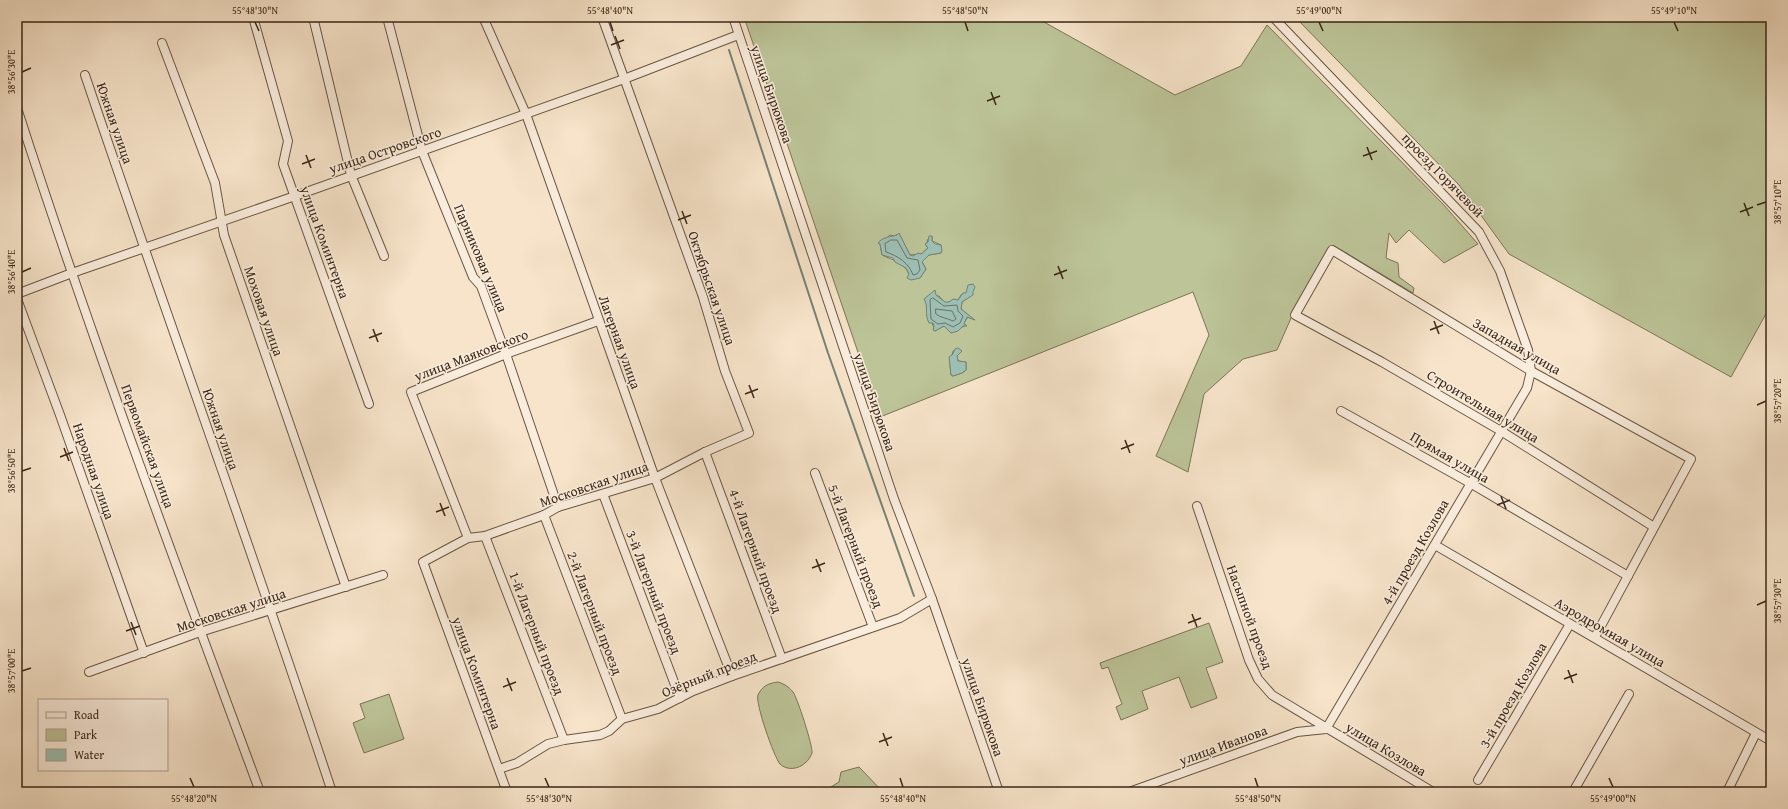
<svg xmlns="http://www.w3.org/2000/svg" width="1788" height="809" font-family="'Gentium Book Plus',serif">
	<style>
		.green { fill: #bcc498; stroke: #7b7556; fill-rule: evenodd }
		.water { fill: #9dbfb3; stroke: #758274 }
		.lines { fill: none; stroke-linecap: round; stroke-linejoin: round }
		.shore { stroke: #6c7264; stroke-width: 1 }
		.stream { stroke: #758274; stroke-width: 2 }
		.minor-casing { stroke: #695642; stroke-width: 10 }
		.minor { stroke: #faeddd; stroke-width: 8 }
		.ticks { fill: none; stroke: #3a2615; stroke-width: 1.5 }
		.labels { text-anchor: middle; stroke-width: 3; stroke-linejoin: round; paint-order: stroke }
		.street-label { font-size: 14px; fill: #3a2615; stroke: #faeddd }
		.neatline { fill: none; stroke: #3a2615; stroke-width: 1.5 }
		.ticks-label { font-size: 10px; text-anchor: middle; fill: #3a2615 }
	</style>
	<rect width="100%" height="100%" fill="#f7e4ca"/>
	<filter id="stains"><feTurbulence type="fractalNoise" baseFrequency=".005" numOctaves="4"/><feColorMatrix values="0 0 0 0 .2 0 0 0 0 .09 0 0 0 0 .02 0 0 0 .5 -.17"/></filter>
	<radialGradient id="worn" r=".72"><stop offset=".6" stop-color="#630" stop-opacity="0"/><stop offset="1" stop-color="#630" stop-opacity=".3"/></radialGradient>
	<g class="green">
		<path d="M744 17H1035L1175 95 1241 66 1267 25 1443 204 1478 244 1444 263 1409 230 1396 243 1389 233 1386 258 1398 263 1399 277 1414 288 1413 293 1333 245 1299 300 1277 350 1243 359 1204 394 1188 472 1156 456 1209 335 1193 292 880 417ZM899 234 910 255 921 254 928 248 926 246 928 239 932 236V241L941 245V253L929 255 922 262 926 269 920 278 909 274C903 261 894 261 882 255L880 244 890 235 894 236ZM966 293 969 297 962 302 961 309 973 319 968 317 963 324 966 325 951 333 944 326 935 331 927 309V297L939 296 945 303 958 300 961 295ZM953 351H962L957 356 958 361 966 362V370L962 373 953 376 951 375 950 365Z"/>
		<path d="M1295 17H1771V314L1767 312 1731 377 1509 254 1459 185Z"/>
		<path d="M1209 623 1223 662 1206 668 1217 698 1191 708 1179 677 1142 691 1148 709 1121 720 1116 707 1122 704 1108 667 1102 669 1100 663Z"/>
		<path d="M778 682C784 684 788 686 793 692 797 697 813 746 812 753 811 756 808 761 805 763 799 769 787 771 780 764 774 757 755 703 758 695 762 686 769 683 778 682Z"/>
		<path d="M389 694 404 739 364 753 353 723 365 718 360 704Z"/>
		<path d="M859 767 883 792H823L839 782 841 772Z"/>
	</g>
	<g class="water">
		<path d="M899 233 910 255 913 256 918 253 921 254 928 248 925 244 928 242 929 236H932V241L935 244 941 245 942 251 941 253 929 255 922 262 926 269 920 278 911 280 907 278 909 274 906 268 895 262 893 258 882 255 880 244 878 243C882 237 891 237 897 235Z"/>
		<path d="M973 284 975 287 973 292V295L962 302 961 309 975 320 967 317 964 324 967 326H963L958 331 951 333 944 326 935 331 933 330 934 326 933 323H929C924 314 929 307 924 299L935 290 936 295 945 302H949L953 299 958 300 963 293H966L968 285Z"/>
		<path d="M958 348 962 351 957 356 958 361 966 362V370L962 373 953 376 951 375 949 357 953 354 955 349Z"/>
	</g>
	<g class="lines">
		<g class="shore">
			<path d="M891 240H897L907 258 918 260 920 270 917 274 913 275C909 263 898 256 886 252L885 244Z"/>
			<path d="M933 298 944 306 957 305 958 311 963 316 960 323 953 327 945 323 938 324 931 319 930 300Z"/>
			<path d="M936 309 952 311 956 319 953 321C947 318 941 318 936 314Z"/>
		</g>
		<path class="stream" d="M729 50 828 353 914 596"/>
		<g class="minor-casing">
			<g id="minor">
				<path d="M253 17 288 141 283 164 369 404"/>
				<path d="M313 17 351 175 384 256"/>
				<path d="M387 17 422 151 473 277 481 286 506 354 558 507"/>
				<path d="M483 17 526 114 655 478 732 676"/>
				<path d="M733 17 894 499 932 599 999 792"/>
				<path d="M1273 17 1479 232 1500 271 1528 350 1531 371 1527 388 1326 729"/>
				<path d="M162 43 215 183 224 235 346 587"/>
				<path d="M85 75C166 315 253 552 332 792"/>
				<path d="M17 108C91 338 176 565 260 792"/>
				<path d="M17 294 72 273 295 196 624 79 738 35"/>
				<path d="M17 299 60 415 144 653"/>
				<path d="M1341 411 1470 483 1628 576"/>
				<path d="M705 452 782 659"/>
				<path d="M815 473 873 627"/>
				<path d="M603 494 680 698"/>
				<path d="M1197 506 1249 660 1258 679 1272 695 1433 792"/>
				<path d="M544 515 622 719"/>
				<path d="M485 536 564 740"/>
				<path d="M468 538 411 392 506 354 598 321"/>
				<path d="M1435 545 1771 741"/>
				<path d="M1595 637 1691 459 1531 371 1332 250 1295 315 1382 362 1501 431 1654 527"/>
				<path d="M89 672 200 632 383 575"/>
				<path d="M499 769 517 763 548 744 564 740 600 735 609 731 622 719 658 709 693 691 732 676 900 618 932 599"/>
				<path d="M1478 780 1570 624"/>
				<path d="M507 792 423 562 468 538 485 536 544 515 558 507 655 478 705 452 749 433 725 371 703 297 602 17"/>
				<path d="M1129 792 1297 732 1326 729"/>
				<path d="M1573 792 1629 694"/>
				<path d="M1727 792 1756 733"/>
			</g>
		</g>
		<use href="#minor" class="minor"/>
	</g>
	<path class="ticks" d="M255 22 259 31M610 22 613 31M965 22 968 31M1319 22 1323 31M1674 22 1678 31M615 36 620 49M611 45 624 40M22 72 31 68M991 92 996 105M987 101 1000 96M1367 147 1372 160M306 155 311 168M1363 156 1377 151M302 164 315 159M1744 203 1749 216M1757 205 1766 202M682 211 687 224M1740 212 1753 207M678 220 691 215M1058 266 1063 279M22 272 31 268M1054 275 1067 270M1434 321 1439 334M373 329 378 342M1430 330 1443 325M369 338 382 333M749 385 754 398M745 394 758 389M1757 405 1766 401M1125 440 1130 453M64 448 69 461M1121 449 1134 444M60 457 73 452M22 471 31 468M1501 496 1506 509M440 503 445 516M1497 505 1510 500M436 512 449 507M816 559 821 572M812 568 825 563M1757 605 1766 601M1192 614 1197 627M131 622 136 635M1188 623 1201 618M126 631 140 626M1568 670 1573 683M22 671 31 668M507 678 512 691M1564 679 1577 674M503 687 516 682M883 733 888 746M879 742 892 737M190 778 194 787M545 778 549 787M900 778 903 787M1255 778 1258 787M1609 778 1613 787"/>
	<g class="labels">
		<g class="street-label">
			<text transform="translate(772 94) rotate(71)" y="5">улица Бирюкова</text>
			<text transform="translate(115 123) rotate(71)" y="5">Южная улица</text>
			<text transform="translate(385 150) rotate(-19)" y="5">улица Островского</text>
			<text transform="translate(1443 175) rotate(46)" y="5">проезд Горячевой</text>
			<text transform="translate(325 242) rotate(70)" y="5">улица Коминтерна</text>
			<text transform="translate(481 258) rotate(67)" y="5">Парниковая улица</text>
			<text transform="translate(712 288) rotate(71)" y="5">Октябрьская улица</text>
			<text transform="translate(264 311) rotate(71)" y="5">Моховая улица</text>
			<text transform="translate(620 342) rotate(70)" y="5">Лагерная улица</text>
			<text transform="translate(1517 346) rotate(30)" y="5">Западная улица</text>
			<text transform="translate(471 355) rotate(-21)" y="5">улица Маяковского</text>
			<text transform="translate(875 402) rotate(71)" y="5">улица Бирюкова</text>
			<text transform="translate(1483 406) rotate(31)" y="5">Строительная улица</text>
			<text transform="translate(221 429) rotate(71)" y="5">Южная улица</text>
			<text transform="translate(148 446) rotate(70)" y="5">Первомайская улица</text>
			<text transform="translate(1450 457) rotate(30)" y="5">Прямая улица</text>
			<text transform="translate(94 471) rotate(71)" y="5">Народная улица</text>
			<text transform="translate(594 484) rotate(-19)" y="5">Московская улица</text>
			<text transform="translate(856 546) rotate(69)" y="5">5-й Лагерный проезд</text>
			<text transform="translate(756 551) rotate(70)" y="5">4-й Лагерный проезд</text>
			<text transform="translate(1415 552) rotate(-60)" y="5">4-й проезд Козлова</text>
			<text transform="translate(654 592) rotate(69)" y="5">3-й Лагерный проезд</text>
			<text transform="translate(231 610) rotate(-18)" y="5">Московская улица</text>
			<text transform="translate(595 613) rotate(69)" y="5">2-й Лагерный проезд</text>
			<text transform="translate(1250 617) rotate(70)" y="5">Насыпной проезд</text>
			<text transform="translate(1610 632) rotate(30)" y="5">Аэродромная улица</text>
			<text transform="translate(537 633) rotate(69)" y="5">1-й Лагерный проезд</text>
			<text transform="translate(477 673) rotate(70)" y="5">улица Коминтерна</text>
			<text transform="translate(709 674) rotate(-22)" y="5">Озёрный проезд</text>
			<text transform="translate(1513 695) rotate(-60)" y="5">3-й проезд Козлова</text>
			<text transform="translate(983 707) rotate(71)" y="5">улица Бирюкова</text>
			<text transform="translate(1223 745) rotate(-20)" y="5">улица Иванова</text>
			<text transform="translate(1386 749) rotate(31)" y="5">улица Козлова</text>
		</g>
	</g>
	<rect width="1788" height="809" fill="none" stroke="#f7e4ca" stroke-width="44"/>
	<rect x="38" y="699" width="130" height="72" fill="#faeddd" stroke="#ad9d8d"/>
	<rect x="46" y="712" width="20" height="6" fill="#faeddd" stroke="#ad9d8d"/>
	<text x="74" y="719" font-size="12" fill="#3a2615">Road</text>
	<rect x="46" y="729" width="20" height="12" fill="#bcc498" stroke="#ad9d8d"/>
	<text x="74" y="739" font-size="12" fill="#3a2615">Park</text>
	<rect x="46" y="749" width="20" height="12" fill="#9dbfb3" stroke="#ad9d8d"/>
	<text x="74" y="759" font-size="12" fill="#3a2615">Water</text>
	<rect x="22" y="22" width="1744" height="765" class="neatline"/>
	<g class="ticks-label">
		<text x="255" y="14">55°48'30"N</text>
		<text x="610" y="14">55°48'40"N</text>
		<text x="965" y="14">55°48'50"N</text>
		<text x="1319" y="14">55°49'00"N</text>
		<text x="1674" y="14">55°49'10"N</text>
		<text transform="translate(11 72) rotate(-90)" y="4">38°56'30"E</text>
		<text transform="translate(1777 202) rotate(-90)" y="4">38°57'10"E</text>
		<text transform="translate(11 272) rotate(-90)" y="4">38°56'40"E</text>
		<text transform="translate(1777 401) rotate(-90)" y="4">38°57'20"E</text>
		<text transform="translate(11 471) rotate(-90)" y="4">38°56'50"E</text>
		<text transform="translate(1777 601) rotate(-90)" y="4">38°57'30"E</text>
		<text transform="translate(11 671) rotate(-90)" y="4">38°57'00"E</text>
		<text x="194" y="802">55°48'20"N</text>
		<text x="549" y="802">55°48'30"N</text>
		<text x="903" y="802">55°48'40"N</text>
		<text x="1258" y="802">55°48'50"N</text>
		<text x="1613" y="802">55°49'00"N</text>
	</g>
	<rect width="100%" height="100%" filter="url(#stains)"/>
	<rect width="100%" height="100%" fill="url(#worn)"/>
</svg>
